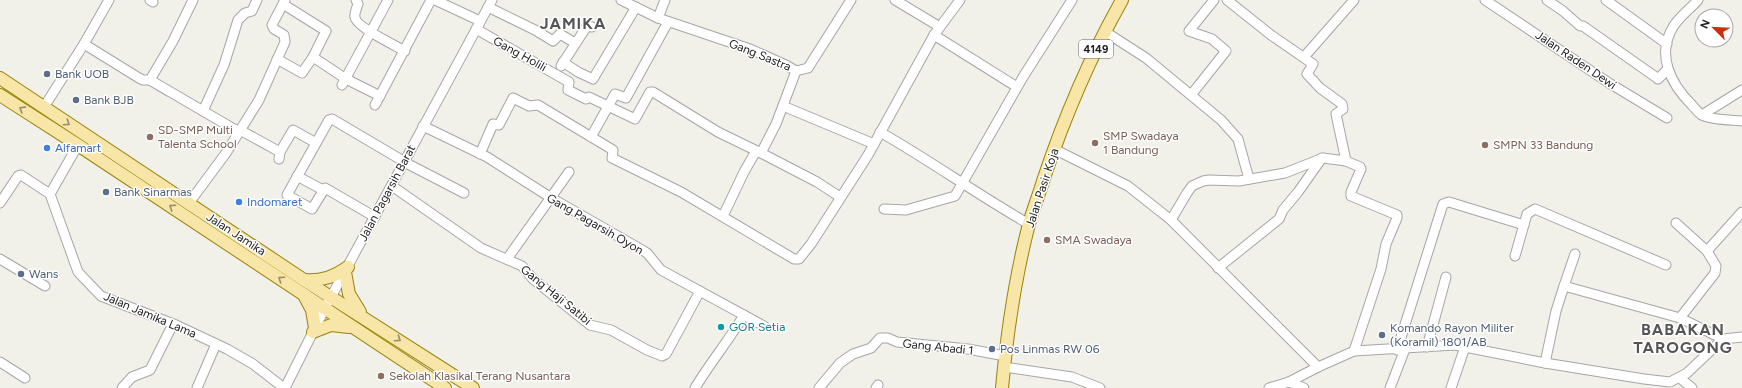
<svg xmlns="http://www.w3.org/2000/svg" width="1742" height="388" font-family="Figtree,sans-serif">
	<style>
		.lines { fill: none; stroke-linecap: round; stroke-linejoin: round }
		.stream { stroke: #acc8dc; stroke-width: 3 }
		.minor-casing { stroke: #a6a6a6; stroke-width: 11 }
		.major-casing { stroke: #988408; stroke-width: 14 }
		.minor { stroke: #fff; stroke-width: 9 }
		.major { stroke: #f8e5a8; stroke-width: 12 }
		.oneway { stroke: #988d6c }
		.service-dot { fill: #5c6f8a; stroke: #fff; stroke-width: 1.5 }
		.education-dot { fill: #8d6e63; stroke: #fff; stroke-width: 1.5 }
		.shop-dot { fill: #3f7fe0; stroke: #fff; stroke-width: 1.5 }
		.culture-dot { fill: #0f9aa8; stroke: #fff; stroke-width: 1.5 }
		.labels { text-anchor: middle; stroke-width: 3; stroke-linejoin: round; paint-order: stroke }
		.shield { fill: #fff; stroke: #646464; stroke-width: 1 }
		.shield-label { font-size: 11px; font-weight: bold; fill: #222 }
		.street-label { font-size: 12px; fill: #222; stroke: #fff }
		.service-label { font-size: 12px; fill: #4e5e75; stroke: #fff; text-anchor: start }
		.education-label { font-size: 12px; fill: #785e54; stroke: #fff; text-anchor: start }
		.shop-label { font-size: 12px; fill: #366cbe; stroke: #fff; text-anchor: start }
		.culture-label { font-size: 12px; fill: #0d838f; stroke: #fff; text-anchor: start }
		.district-label { font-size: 16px; font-weight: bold; letter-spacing: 1px; fill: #555; stroke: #fff }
	</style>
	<rect width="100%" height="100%" fill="#f1f0e9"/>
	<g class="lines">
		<path class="stream" d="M152 86 167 95"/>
		<g class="minor-casing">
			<g id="minor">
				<path d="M150 0 153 2"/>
				<path d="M356 0 358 4C357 8 354 13 355 17 355 26 396 46 405 51"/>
				<path d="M435 0 480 21"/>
				<path d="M621 0 658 18 750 49 786 65 796 71"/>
				<path d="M895 0 940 27"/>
				<path d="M1227 0 1271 35 1313 64 1307 74 1320 88 1342 104 1343 109 1336 114 1346 161"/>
				<path d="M1485 0 1609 83 1667 118"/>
				<path d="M1547 0 1563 11 1580 26H1583L1657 78 1658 79 1667 70"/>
				<path d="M1606 0 1667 44"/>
				<path d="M1698 0C1690 9 1679 17 1673 27 1656 55 1671 84 1691 104 1695 108 1698 113 1702 115 1710 120 1733 120 1742 121"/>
				<path d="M283 4 326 31 313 57 346 79 380 96"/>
				<path d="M488 7 535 30 553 41 560 34 575 43"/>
				<path d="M658 18 665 0"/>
				<path d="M476 29 569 82 568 90 586 99 589 97 635 119 650 92H653L718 132 761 153"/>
				<path d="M1104 31 1146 58 1221 120 1238 139 1249 179"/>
				<path d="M934 35 1017 87"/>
				<path d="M84 44 139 78 143 80H150L173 41 193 0"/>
				<path d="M1304 57 1354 0"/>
				<path d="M277 59 302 73 313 57"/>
				<path d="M563 62 578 72 593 79 636 7"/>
				<path d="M561 66 587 26 592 27"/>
				<path d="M796 71 776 124 761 153 817 182 840 197"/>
				<path d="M796 71 808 68 851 0"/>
				<path d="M150 80 239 132"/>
				<path d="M342 85 388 0"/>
				<path d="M1191 95 1226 51 1212 39 1189 31 1214 0"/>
				<path d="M375 105 431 0"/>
				<path d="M783 106 874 144"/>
				<path d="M44 107 84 44 109 0"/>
				<path d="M203 111 224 65 238 20 245 13 252 11 257 0"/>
				<path d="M1702 115 1742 90"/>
				<path d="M423 126 487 157 553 199 642 250 647 253 661 270 764 326"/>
				<path d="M240 130 280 152 279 159"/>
				<path d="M880 132C931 161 978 195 1029 224"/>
				<path d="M591 137 615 94 626 98 668 22"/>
				<path d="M78 145 50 194 78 272 101 296 176 325 227 349 253 364 284 388"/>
				<path d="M1054 149 1128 186 1171 220 1318 367"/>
				<path d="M280 152 293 130 316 143"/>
				<path d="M480 154 493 124 499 125 513 98 529 106 538 105 613 150 612 158 681 192 794 259H799L811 244 868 155 934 35 960 0"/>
				<path d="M297 176 323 190"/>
				<path d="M392 186 481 248 522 266 533 279 590 325 611 330 647 350 662 356 666 354 700 291"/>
				<path d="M0 203 18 176 21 175 50 194"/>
				<path d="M189 203 226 153 259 100 285 42 284 35 274 29 272 25 285 0"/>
				<path d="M884 209 906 210 955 196 1023 77 1072 0"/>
				<path d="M723 216 744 172 756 151"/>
				<path d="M375 217 325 188 312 209 287 195 329 120 332 119 410 165 464 193"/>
				<path d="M1171 220 1187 193 1192 186 1203 181 1209 180 1239 181 1285 173 1323 158 1346 161 1360 167 1361 169 1351 192V196L1397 215V218L1386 244 1381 269 1354 351"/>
				<path d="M1676 223 1707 251 1716 266 1715 273 1680 318"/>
				<path d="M1707 251 1742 212"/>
				<path d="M1515 256 1527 214 1535 209 1666 265"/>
				<path d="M0 259 45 286"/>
				<path d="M507 259 569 172"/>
				<path d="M1218 268 1279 219 1283 210 1298 192 1322 158"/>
				<path d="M1564 286 1575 254"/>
				<path d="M1427 347 1446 277"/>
				<path d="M1397 350 1443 204 1449 202 1524 225"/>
				<path d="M0 362 25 378"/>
				<path d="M1545 363 1556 311 1564 286 1680 318 1723 339"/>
				<path d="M1004 367 1072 377 1100 388"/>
				<path d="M1680 378 1692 388"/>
				<path d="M1289 382 1304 388"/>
				<path d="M122 388 132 377 150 370 173 324"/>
				<path d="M197 388 216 344"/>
				<path d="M285 388 325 308 492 0"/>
				<path d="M695 388C710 363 729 340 744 315"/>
				<path d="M819 388 840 363 853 354 871 348 880 338H888L897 342 968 349 1005 356"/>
				<path d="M876 388 878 385"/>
				<path d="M1269 388 1289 382 1318 367 1354 351 1455 345 1545 363 1644 379 1670 382 1687 373 1723 339 1742 337"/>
				<path d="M1390 388 1405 349"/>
				<path d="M1451 388 1465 347"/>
			</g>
		</g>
		<g class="major-casing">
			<g id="major">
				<path d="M0 78 304 280 473 388"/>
				<path d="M0 95 78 145 445 388"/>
				<path d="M345 272 349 294 360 312"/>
				<path d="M305 280C322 281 334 277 348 267"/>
				<path d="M305 297 312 310 315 328"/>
				<path d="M313 332 331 325 349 327"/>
				<path d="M1002 388C1007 333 1015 278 1029 224 1033 209 1039 195 1043 181 1064 118 1090 57 1122 0"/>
			</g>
		</g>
		<use href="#minor" class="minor"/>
		<use href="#major" class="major"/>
	</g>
	<defs><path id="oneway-chevron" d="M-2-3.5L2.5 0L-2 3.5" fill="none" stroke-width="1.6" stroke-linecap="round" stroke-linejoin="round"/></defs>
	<g class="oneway">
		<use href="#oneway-chevron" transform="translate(22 109) rotate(-148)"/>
		<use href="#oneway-chevron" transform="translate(67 123) rotate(34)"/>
		<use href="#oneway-chevron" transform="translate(172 207) rotate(-146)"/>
		<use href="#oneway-chevron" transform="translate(281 279) rotate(-146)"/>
		<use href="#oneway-chevron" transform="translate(398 339) rotate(34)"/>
	</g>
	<g class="service-dot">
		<circle cx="47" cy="74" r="4"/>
		<circle cx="76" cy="100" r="4"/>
		<circle cx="106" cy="192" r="4"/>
		<circle cx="21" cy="274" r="4"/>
		<circle cx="1382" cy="335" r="4"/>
		<circle cx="992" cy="349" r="4"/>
	</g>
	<g class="education-dot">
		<circle cx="150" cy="137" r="4"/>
		<circle cx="1095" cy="143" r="4"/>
		<circle cx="1485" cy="145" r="4"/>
		<circle cx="1047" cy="240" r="4"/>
		<circle cx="381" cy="376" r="4"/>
	</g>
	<g class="shop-dot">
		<circle cx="47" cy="148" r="4"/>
		<circle cx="239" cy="202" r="4"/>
	</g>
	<circle class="culture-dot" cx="721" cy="327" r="4"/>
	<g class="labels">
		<rect class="shield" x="1079" y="40" width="34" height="18" rx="3"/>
		<g class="shield-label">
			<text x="1096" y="53">4149</text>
		</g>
		<g class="street-label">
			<text transform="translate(520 54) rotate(29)" y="4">Gang Holili</text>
			<text transform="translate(760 55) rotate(22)" y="4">Gang Sastra</text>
			<text transform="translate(1576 60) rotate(34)" y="4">Jalan Raden Dewi</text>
			<text transform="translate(1042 188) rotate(-72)" y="4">Jalan Pasir Koja</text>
			<text transform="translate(387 193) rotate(-62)" y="4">Jalan Pagarsih Barat</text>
			<text transform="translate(595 224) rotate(30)" y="4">Gang Pagarsih Oyon</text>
			<text transform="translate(236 234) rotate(33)" y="4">Jalan Jamika</text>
			<text transform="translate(556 295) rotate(39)" y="4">Gang Haji Satibi</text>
			<text transform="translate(150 315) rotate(23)" y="4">Jalan Jamika Lama</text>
			<text transform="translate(938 347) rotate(6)" y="4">Gang Abadi 1</text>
		</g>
		<g class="service-label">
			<text x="55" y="78">Bank UOB</text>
			<text x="84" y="104">Bank BJB</text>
			<text x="114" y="196">Bank Sinarmas</text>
			<text x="29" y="278">Wans</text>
			<text x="1390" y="332">Komando Rayon Militer<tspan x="1390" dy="14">(Koramil) 1801/AB</tspan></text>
			<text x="1000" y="353">Pos Linmas RW 06</text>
		</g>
		<g class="education-label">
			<text x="158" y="134">SD-SMP Multi<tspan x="158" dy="14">Talenta School</tspan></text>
			<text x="1103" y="140">SMP Swadaya<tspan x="1103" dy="14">1 Bandung</tspan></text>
			<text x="1493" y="149">SMPN 33 Bandung</text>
			<text x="1055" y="244">SMA Swadaya</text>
			<text x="389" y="380">Sekolah Klasikal Terang Nusantara</text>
		</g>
		<g class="shop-label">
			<text x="55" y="152">Alfamart</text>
			<text x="247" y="206">Indomaret</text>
		</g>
		<g class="culture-label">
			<text x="729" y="331">GOR Setia</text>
		</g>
		<g class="district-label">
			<text x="573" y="29">JAMIKA</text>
			<text x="1683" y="335">BABAKAN<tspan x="1683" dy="18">TAROGONG</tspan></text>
		</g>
	</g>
	<g transform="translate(1714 28) rotate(294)"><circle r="19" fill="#ffffff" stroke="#a7a7a7"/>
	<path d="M0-3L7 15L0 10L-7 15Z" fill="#c9300b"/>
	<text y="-6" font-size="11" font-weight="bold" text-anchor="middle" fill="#222222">N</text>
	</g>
</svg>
